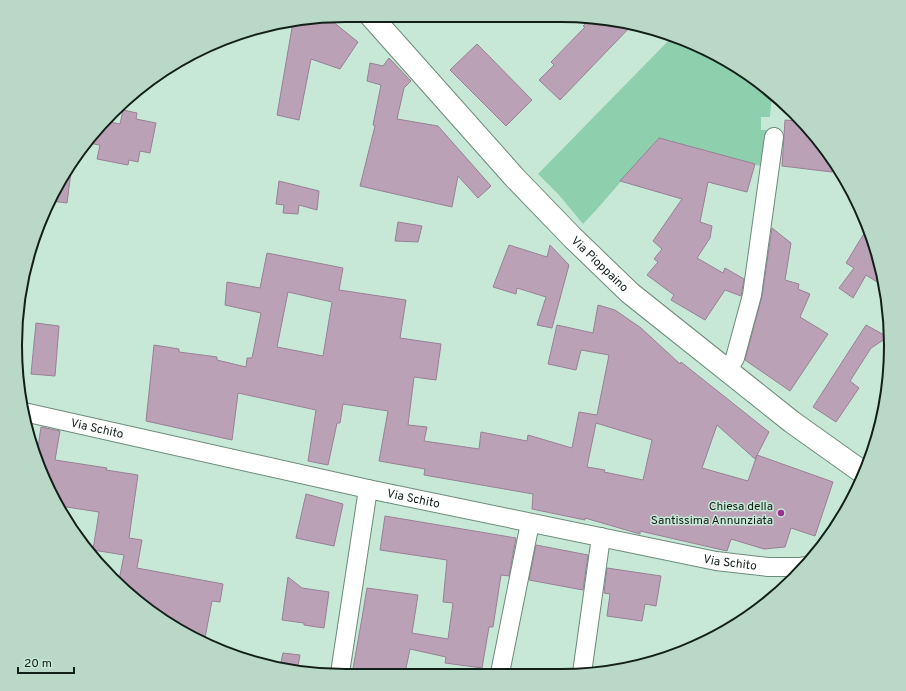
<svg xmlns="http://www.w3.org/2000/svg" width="906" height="691" font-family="Overpass,sans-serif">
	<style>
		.green { fill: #8ecfae }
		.building { fill: #bba1b6; stroke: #998095; fill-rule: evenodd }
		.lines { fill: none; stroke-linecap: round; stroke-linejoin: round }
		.minor-casing { stroke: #6d8b7b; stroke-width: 20 }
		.major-casing { stroke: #6d8b7b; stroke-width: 24 }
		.minor { stroke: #fff; stroke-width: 18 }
		.major { stroke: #fff; stroke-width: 22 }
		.poi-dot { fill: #9b2f90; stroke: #c7e8d6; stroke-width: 1.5 }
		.labels { text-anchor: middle; stroke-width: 3; stroke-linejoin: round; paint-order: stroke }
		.street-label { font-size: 12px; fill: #131f19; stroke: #c7e8d6 }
		.poi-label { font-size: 12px; fill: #131f19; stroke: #c7e8d6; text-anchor: end }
		.rim { fill: none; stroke: #131f19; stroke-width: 2 }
	</style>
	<rect width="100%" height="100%" fill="#c7e8d6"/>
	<path class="green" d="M673 36 707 49 762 83 772 94 770 117H761V130H768L764 167 659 138C633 166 610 196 583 224L559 195 538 174Z"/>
	<g class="building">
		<path d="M327 17 358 42 340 69 311 59 299 120 277 115 293 22Z"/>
		<path d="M592 17 633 24 560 100 539 80 554 65 551 62 585 27 583 26Z"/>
		<path d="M477 44 532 100 506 126 450 70Z"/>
		<path d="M389 58 411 81 404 88 397 119 438 126 491 186 478 198 458 176 452 207 360 186 375 126 373 125 381 85 367 81 370 63 383 66Z"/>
		<path d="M123 110 137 113 136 119 156 123 150 153 140 151 138 162 129 160 128 165 97 159 100 145 88 143 105 121 120 124Z"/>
		<path d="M785 120 797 121 834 160 832 172 782 166Z"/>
		<path d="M659 138 755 164 747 192 708 182 700 222 712 226 710 238 697 258 723 273 725 268 744 279 741 296 725 290 705 320 671 300 674 295 647 275 658 262 654 259 662 249 653 241 682 199 620 181Z"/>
		<path d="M72 164 67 203 51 201 59 180Z"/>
		<path d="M279 181 319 191 317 210 299 205 298 214 283 213 284 205 276 204Z"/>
		<path d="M398 222 422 226 418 242 395 241Z"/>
		<path d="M868 227 885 287 866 275 853 298 839 288 854 268 846 263Z"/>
		<path d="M772 228 791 243 785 280 799 284 798 289 810 294 800 317 828 334 790 391 745 360 762 296Z"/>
		<path d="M509 245 547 257 550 245 569 265 552 328 537 325 546 297 517 288 516 294 493 287Z"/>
		<path d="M267 253 343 268 339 290 406 300 400 338 441 344 436 380 414 377 408 425 427 427 424 441 479 449 481 432 527 441 528 435 572 448 579 412 597 415 609 355 581 350 576 370 548 364 557 325 593 333 598 305 615 310 641 328 680 364 681 362 769 432 755 459 717 425 702 468 748 481 757 455 833 482 815 536 791 528 785 547 764 549 731 539 727 551 640 531V534L585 518V520L532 509 533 494 424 475 425 469 379 461 388 411 343 404 340 423H337L328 465 308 461 316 410 238 393 232 440 146 421 154 345 179 349V352L217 357V360L246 367 247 358H252L261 313 225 305 227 282 260 288ZM288 292 332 302 323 356 277 347ZM596 423 652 440 643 480 604 472 605 470 587 467Z"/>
		<path d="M36 323 59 326 55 376 31 374Z"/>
		<path d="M866 325 888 337 871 348 850 381 859 388 836 422 813 407Z"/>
		<path d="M41 427 60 431 55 460 107 468 106 470 138 475 129 538 142 540 137 568 223 584 220 602 212 601 204 643 162 620 118 585 124 555 93 550 99 512 60 506 37 454Z"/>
		<path d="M306 494 343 504 334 546 296 538Z"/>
		<path d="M385 516 516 538 509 576 501 575 493 627H489L482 668 445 663 446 657 410 649 405 673H372L353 669 362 618 367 588 418 595 412 633 448 639 453 603 443 602 447 560 380 550Z"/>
		<path d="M536 545 588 555 583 590 529 580Z"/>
		<path d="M607 568 661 576 656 606 645 604 642 621 607 616 610 594 604 593Z"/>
		<path d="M288 577 302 588 329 592 324 628 304 625V623L282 620Z"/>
		<path d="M283 653 300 655 297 672 280 667Z"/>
	</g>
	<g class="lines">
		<g class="minor-casing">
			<g id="minor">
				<path d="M728 370 735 358 752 295 774 137"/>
				<path id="s1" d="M24 412 368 489 716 561 768 567H800L805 566"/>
				<path d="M340 673 368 489"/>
				<path d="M500 673 530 523"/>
				<path d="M582 673 601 537"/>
			</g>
		</g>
		<g class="major-casing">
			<g id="major">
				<path id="s2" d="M370 15 515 178 573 238 630 293 792 422 865 474"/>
			</g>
		</g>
		<use href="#minor" class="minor"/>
		<use href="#major" class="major"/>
	</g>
	<circle class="poi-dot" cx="781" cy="513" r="4"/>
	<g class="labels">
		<g class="street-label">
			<text dy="4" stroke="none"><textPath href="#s2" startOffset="339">Via Pioppaino</textPath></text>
			<text dy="4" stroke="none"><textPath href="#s1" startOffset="75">Via Schito</textPath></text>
			<text dy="4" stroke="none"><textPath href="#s1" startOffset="399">Via Schito</textPath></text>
			<text dy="4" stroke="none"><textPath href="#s1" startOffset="722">Via Schito</textPath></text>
		</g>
		<g class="poi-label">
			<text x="773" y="510">Chiesa della<tspan x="773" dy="14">Santissima Annunziata</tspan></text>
		</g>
	</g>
	<path d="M0 0H906V691H0ZM345 22H561A323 323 0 0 1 884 345V346A323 323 0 0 1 561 669H345A323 323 0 0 1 22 346V345A323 323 0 0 1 345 22Z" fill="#b9d8c7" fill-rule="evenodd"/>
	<path class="rim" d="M345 22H561A323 323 0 0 1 884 345V346A323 323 0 0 1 561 669H345A323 323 0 0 1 22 346V345A323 323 0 0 1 345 22Z"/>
	<path d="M18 667v6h56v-6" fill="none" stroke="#131f19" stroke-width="2"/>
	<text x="24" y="667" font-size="12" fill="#131f19" stroke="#c7e8d6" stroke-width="3" paint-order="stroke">20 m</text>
</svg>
